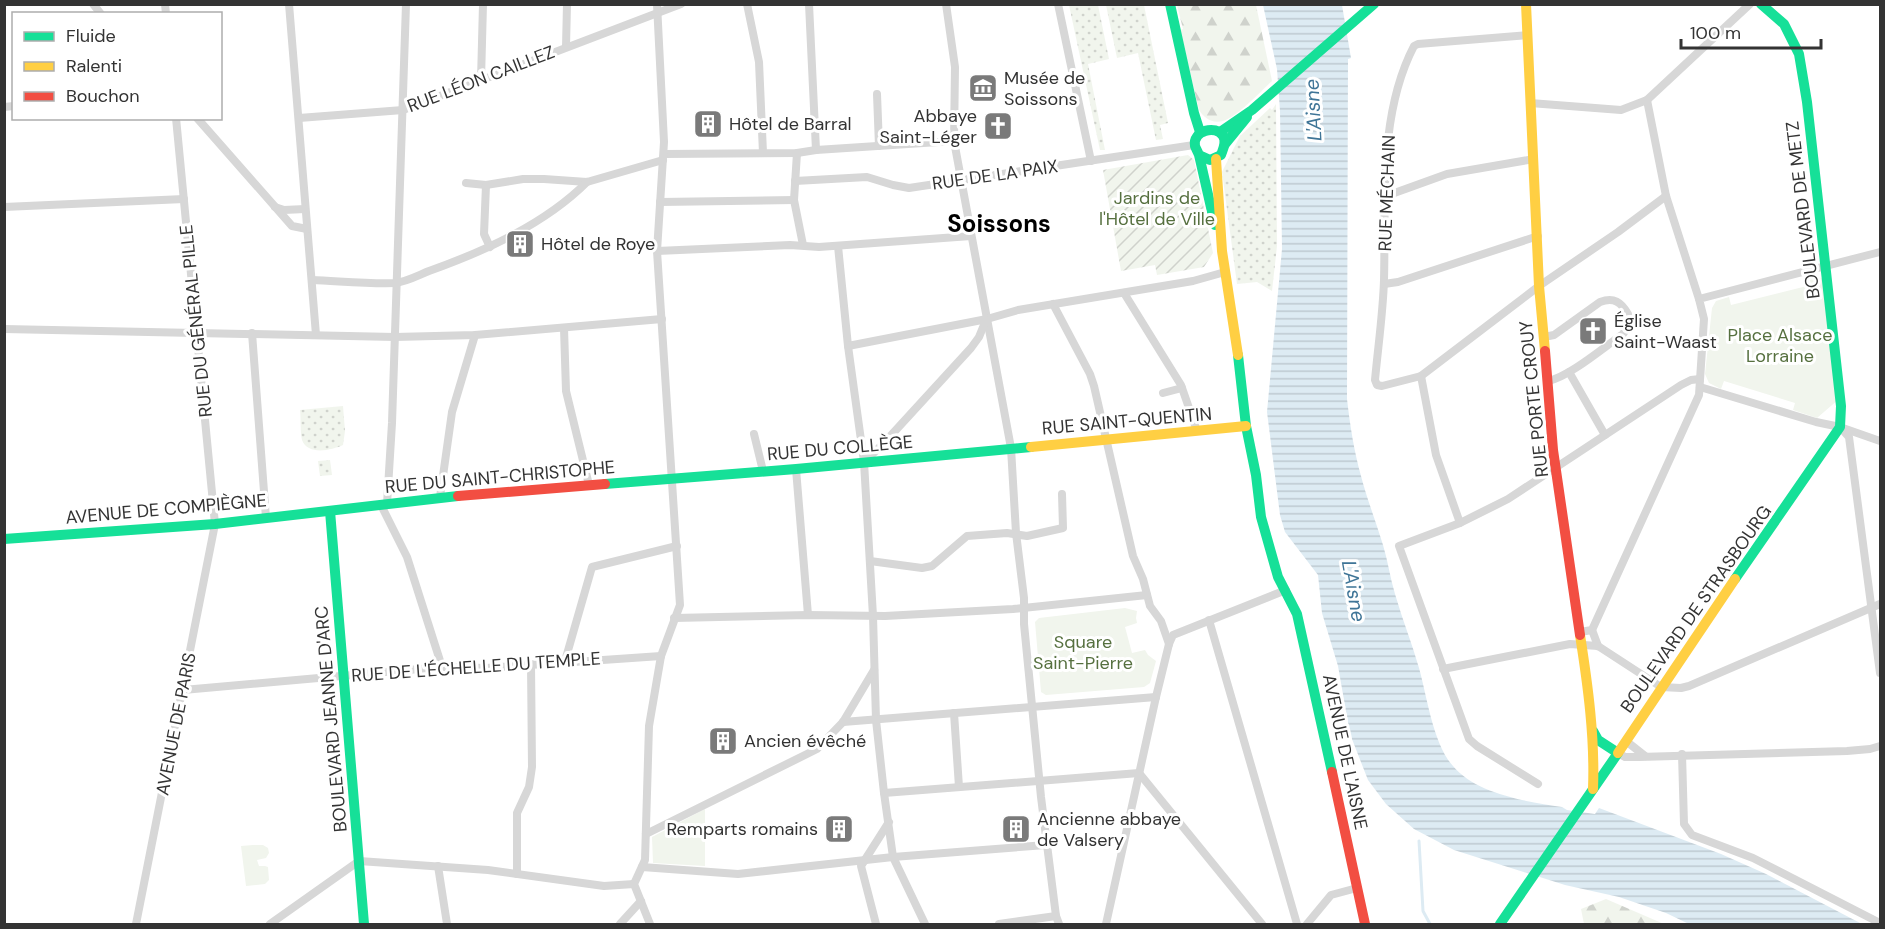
<svg xmlns="http://www.w3.org/2000/svg" width="1885" height="929" font-family="'DM Sans',sans-serif">
	<style>
		.grass { fill: url(#grass-dots) }
		.forest { fill: url(#forest-firs) }
		.park { fill: #f1f5ed }
		.garden { fill: url(#garden-furrows) }
		.water { fill: url(#water-rules) }
		.lines { fill: none; stroke-linecap: round; stroke-linejoin: round }
		.stream { stroke: #ddebf3; stroke-width: 3 }
		.street { stroke: #d7d7d7; stroke-width: 8 }
		.fast { stroke: #16e098; stroke-width: 10 }
		.slow { stroke: #ffcf43; stroke-width: 10 }
		.jam { stroke: #f24e42; stroke-width: 10 }
		.labels { text-anchor: middle; stroke-width: 6; stroke-linejoin: round; paint-order: stroke }
		.poi-label { font-size: 18px; fill: #333; stroke: #fff; text-anchor: start }
		.street-label { font-size: 18px; fill: #333; stroke: #fff }
		.park-label { font-size: 18px; fill: #56703f; stroke: #fff }
		.water-label { font-size: 20px; font-style: italic; fill: #3f7597; stroke: #fff }
		.district-label { font-size: 24px; font-weight: bold; fill: #000; stroke: #fff }
	</style>
	<defs>
		<pattern id="grass-dots" width="8" height="8" patternUnits="userSpaceOnUse" patternTransform="scale(1.5)"><rect width="8" height="8" fill="#f1f5ed"/><path d="M2 2h.1M6 6h.1" fill="none" stroke="#cfd2cc" stroke-width="1.8" stroke-linecap="round"/></pattern>
		<pattern id="forest-firs" width="22" height="20" patternUnits="userSpaceOnUse" patternTransform="scale(1.5)"><rect width="22" height="20" fill="#f1f5ed"/><path d="M5 1l3.5 6h-7zM16 11l3.5 6h-7z" fill="#cfd2cc"/></pattern>
		<pattern id="garden-furrows" width="10" height="10" patternUnits="userSpaceOnUse" patternTransform="scale(1.5)"><rect width="10" height="10" fill="#f1f5ed"/><path d="M-1 1l2-2M0 10L10 0M9 11l2-2" fill="none" stroke="#cfd2cc"/></pattern>
		<pattern id="water-rules" width="6" height="5" patternUnits="userSpaceOnUse" patternTransform="scale(1.5)"><rect width="6" height="5" fill="#ddebf3"/><path d="M0 2.5h6" fill="none" stroke="#becad1"/></pattern>
	</defs>
	<rect width="100%" height="100%" fill="#fff"/>
	<g class="grass">
		<path d="M1069 5H1098L1109 59 1088 64 1105 150H1100Z"/>
		<path d="M1106 5H1144L1168 123 1160 125 1163 139 1156 140 1138 53 1117 58Z"/>
		<path d="M1276 104 1277 246 1272 291 1257 282 1237 284 1222 172 1240 136 1270 108 1272 110Z"/>
		<path d="M343 406 345 431 343 445C332 450 308 456 302 440 300 431 301 419 300 410Z"/>
		<path d="M330 460 332 475 320 476 318 461Z"/>
	</g>
	<g class="forest">
		<path d="M1177 5H1256L1272 81C1261 91 1237 117 1223 121 1212 124 1204 118 1199 110L1180 30 1183 29Z"/>
		<path d="M1606 899 1664 924H1584L1581 909Z"/>
	</g>
	<g class="park">
		<path d="M1815 275 1823 279 1839 399 1817 418 1793 410 1795 403 1724 381 1721 389 1709 383 1705 374 1712 308 1716 301 1729 297 1731 305 1811 285 1809 276Z"/>
		<path d="M1125 608 1137 611 1136 618 1137 623 1125 627 1132 653 1145 650 1148 655 1156 661 1150 683 1144 687 1046 695 1041 692 1035 622 1039 618Z"/>
		<path d="M705 809V866L653 863 652 837Z"/>
		<path d="M253 845H263L268 848 269 853 266 858 257 860 259 866H265L268 867 269 880 265 884 246 886 241 846Z"/>
	</g>
	<path class="garden" d="M1188 155 1194 160 1213 253 1204 267 1157 275 1155 265 1121 271 1103 170Z"/>
	<path class="water" d="M1263 5H1342L1351 58 1348 59 1347 399C1350 425 1354 451 1361 476 1367 499 1376 522 1383 545 1388 561 1390 578 1395 594 1402 619 1412 643 1419 668 1427 696 1433 744 1453 766 1476 794 1528 802 1562 807L1567 810 1595 814 1599 808 1721 854 1766 874 1862 924H1689L1666 913 1619 897 1565 885 1454 850 1414 829 1386 804 1368 780 1350 734 1338 666 1322 613 1318 575 1285 532 1280 515 1267 412 1282 249 1280 111 1277 69Z"/>
	<g class="lines">
		<path class="stream" d="M1419 841 1423 911 1430 924"/>
		<g class="street">
			<path d="M93 4 101 14"/>
			<path d="M165 4 166 14"/>
			<path d="M289 4 316 335"/>
			<path d="M747 4 759 62 763 153"/>
			<path d="M809 4 816 150"/>
			<path d="M946 4 955 67 954 141 1011 448 1016 533 1024 598V624L1041 797 1056 916 1059 924"/>
			<path d="M1058 4 1091 161"/>
			<path d="M1528 35 1418 44 1414 46C1378 115 1386 203 1384 280 1383 313 1378 347 1375 380L1377 385 1382 386 1421 376 1539 286 1618 232 1666 196"/>
			<path d="M566 47 567 4"/>
			<path d="M481 80 483 4"/>
			<path d="M877 94 879 146"/>
			<path d="M1647 100 1666 196 1699 299"/>
			<path d="M1530 103 1621 110 1647 100 1750 4"/>
			<path d="M4 107 14 106"/>
			<path d="M197 118 292 226 307 229"/>
			<path d="M299 118 403 110 681 4"/>
			<path d="M797 153 794 200 803 245"/>
			<path d="M664 154 797 153 816 150 954 141"/>
			<path d="M795 181 867 177 893 185 909 188 1194 145"/>
			<path d="M466 183 486 185 523 179H544L587 182 663 160"/>
			<path d="M486 185 484 234 490 247"/>
			<path d="M1386 196 1447 174 1534 159"/>
			<path d="M660 202 794 200"/>
			<path d="M4 207 184 199"/>
			<path d="M275 207 284 210 305 209"/>
			<path d="M838 246 848 346 864 462 873 616 876 720 884 793 893 857 925 924"/>
			<path d="M657 251 790 245 819 247 971 236"/>
			<path d="M312 280C339 281 368 284 395 283 406 282 419 275 429 271 485 251 545 224 587 182"/>
			<path d="M1384 284 1398 282 1538 236"/>
			<path d="M1124 293 1181 385 1197 431"/>
			<path d="M1053 304 1090 374 1094 386 1133 556 1143 579 1150 606 1161 621 1169 644"/>
			<path d="M564 328 566 391 589 485"/>
			<path d="M4 329 395 337 475 335 662 319"/>
			<path d="M252 333 266 518"/>
			<path d="M1544 337 1554 335 1600 302C1614 297 1621 302 1628 314L1627 328 1623 334C1604 347 1569 377 1548 381"/>
			<path d="M848 346 987 319 1018 310 1193 281 1225 272"/>
			<path d="M1569 372 1605 435"/>
			<path d="M1421 376 1436 455 1460 523"/>
			<path d="M1700 387 1816 422 1840 427 1880 441"/>
			<path d="M1163 393 1182 388"/>
			<path d="M1840 427 1849 437 1880 673"/>
			<path d="M754 434 763 471"/>
			<path d="M864 462 884 443 971 348 979 337 986 320"/>
			<path d="M796 469 808 615"/>
			<path d="M440 497 452 412 475 335"/>
			<path d="M387 504 392 423 406 4"/>
			<path d="M381 505 407 557 442 667"/>
			<path d="M870 561 922 568 932 566 967 536 1007 533 1027 536 1063 528 1062 494"/>
			<path d="M674 618 808 615 885 616 1013 609 1147 595"/>
			<path d="M1209 620 1297 924"/>
			<path d="M1592 630 1598 646"/>
			<path d="M1580 632 1592 630 1699 395 1704 319 1699 299 1880 252"/>
			<path d="M565 661 592 567 677 546"/>
			<path d="M1443 669 1570 644 1598 646 1661 687 1681 688 1689 686 1880 604"/>
			<path d="M183 690 442 667 486 668 661 656"/>
			<path d="M954 713 959 787"/>
			<path d="M843 722 1156 697"/>
			<path d="M1626 741 1645 756"/>
			<path d="M1618 753 1625 757H1639L1847 751 1870 749 1880 746"/>
			<path d="M1682 754 1684 824 1692 835 1753 858 1880 923"/>
			<path d="M1139 773 1262 924"/>
			<path d="M1538 784 1477 746 1469 739 1399 546 1460 523 1508 499 1681 385 1691 380 1700 379"/>
			<path d="M884 793 1139 773"/>
			<path d="M646 834 817 749 843 722 874 670"/>
			<path d="M438 866 447 924"/>
			<path d="M642 867 738 874 893 857 1046 845"/>
			<path d="M517 874V813L529 787 532 767 531 664"/>
			<path d="M136 924 215 524 176 118"/>
			<path d="M270 924 359 861 488 870 604 886 634 884"/>
			<path d="M620 924 641 901"/>
			<path d="M650 924 634 884 645 860 649 726 661 656 680 605 657 251 664 142 657 4"/>
			<path d="M876 924 861 866 889 822"/>
			<path d="M999 924 1056 916"/>
			<path d="M1106 924 1156 697 1169 644 1173 635 1286 590"/>
			<path d="M1307 924 1331 895 1357 888"/>
		</g>
		<g class="fast">
			<path d="M1170 4 1194 113 1200 132"/>
			<path d="M1220 132 1252 110 1374 4"/>
			<path d="M1225 144 1247 117"/>
			<path d="M1199 155 1210 160 1221 155C1223 149 1227 142 1223 136 1216 124 1192 131 1195 146 1196 149 1198 152 1199 155L1215 225"/>
			<path d="M1238 355 1246 426 1256 475 1261 517 1278 577 1297 614 1332 772"/>
			<path d="M605 484 796 469 1031 447"/>
			<path d="M330 511 364 924"/>
			<path d="M4 539 215 524 458 496"/>
			<path d="M1735 579 1840 427 1841 406 1807 102 1799 54 1784 24 1761 4"/>
			<path d="M1500 924 1618 753 1598 740 1593 731"/>
		</g>
		<g class="slow">
			<path d="M1526 4 1539 286 1545 351"/>
			<path d="M1216 159 1222 251 1238 355"/>
			<path d="M1031 447 1246 426"/>
			<path d="M1580 635C1588 686 1595 738 1593 789"/>
			<path d="M1618 753 1735 579"/>
		</g>
		<g class="jam">
			<path d="M1545 351 1553 450 1580 635"/>
			<path d="M458 496 605 484"/>
			<path d="M1332 772 1365 924"/>
		</g>
	</g>
	<defs>
		<g id="museum-square" transform="scale(1.5)"><rect x="-9" y="-9" width="18" height="18" rx="4" fill="#7a7a7a" stroke="#fff"/><path d="M0-6L6-3V-2H-6V-3ZM-5-1h2V3h-2ZM-1-1h2V3h-2ZM3-1h2V3H3ZM-6 4H6V6H-6Z" fill="#fff"/></g>
		<g id="building-square" transform="scale(1.5)"><rect x="-9" y="-9" width="18" height="18" rx="4" fill="#7a7a7a" stroke="#fff"/><path d="M-4-6H4V6H1V3H-1V6H-4ZM-2.5-4.3h1.7v1.8h-1.7ZM.8-4.3h1.7v1.8H.8ZM-2.5-1h1.7V.8h-1.7ZM.8-1h1.7V.8H.8Z" fill="#fff"/></g>
		<g id="church-square" transform="scale(1.5)"><rect x="-9" y="-9" width="18" height="18" rx="4" fill="#7a7a7a" stroke="#fff"/><path d="M-1.2-6h2.4v3.5h3.3v2.4h-3.3V6h-2.4V-.1h-3.3v-2.4h3.3Z" fill="#fff"/></g>
	</defs>
	<g fill-rule="evenodd">
		<use href="#museum-square" x="983" y="88"/>
		<use href="#building-square" x="708" y="124"/>
		<use href="#church-square" x="998" y="126"/>
		<use href="#building-square" x="520" y="244"/>
		<use href="#church-square" x="1593" y="331"/>
		<use href="#building-square" x="723" y="741"/>
		<use href="#building-square" x="839" y="829"/>
		<use href="#building-square" x="1016" y="829"/>
	</g>
	<g class="labels">
		<g class="poi-label">
			<text x="1004" y="84">Musée de<tspan x="1004" dy="21">Soissons</tspan></text>
			<text x="977" y="122" text-anchor="end">Abbaye<tspan x="977" dy="21">Saint-Léger</tspan></text>
			<text x="729" y="130">Hôtel de Barral</text>
			<text x="541" y="250">Hôtel de Roye</text>
			<text x="1614" y="327">Église<tspan x="1614" dy="21">Saint-Waast</tspan></text>
			<text x="744" y="747">Ancien évêché</text>
			<text x="1037" y="825">Ancienne abbaye<tspan x="1037" dy="21">de Valsery</tspan></text>
			<text x="818" y="835" text-anchor="end">Remparts romains</text>
		</g>
		<g class="street-label">
			<text transform="translate(481 79) rotate(-21)" y="6">RUE LÉON CAILLEZ</text>
			<text transform="translate(995 175) rotate(-8)" y="6">RUE DE LA PAIX</text>
			<text transform="translate(1387 193) rotate(-88)" y="6">RUE MÉCHAIN</text>
			<text transform="translate(1803 210) rotate(-97)" y="6">BOULEVARD DE METZ</text>
			<text transform="translate(196 321) rotate(-96)" y="6">RUE DU GÉNÉRAL PILLE</text>
			<text transform="translate(1534 399) rotate(-96)" y="6">RUE PORTE CROUY</text>
			<text transform="translate(1127 421) rotate(-5)" y="6">RUE SAINT-QUENTIN</text>
			<text transform="translate(840 448) rotate(-5)" y="6">RUE DU COLLÈGE</text>
			<text transform="translate(500 477) rotate(-5)" y="6">RUE DU SAINT-CHRISTOPHE</text>
			<text transform="translate(166 509) rotate(-5)" y="6">AVENUE DE COMPIÈGNE</text>
			<text transform="translate(1696 609) rotate(-55)" y="6">BOULEVARD DE STRASBOURG</text>
			<text transform="translate(476 667) rotate(-4)" y="6">RUE DE L'ÉCHELLE DU TEMPLE</text>
			<text transform="translate(331 719) rotate(-95)" y="6">BOULEVARD JEANNE D'ARC</text>
			<text transform="translate(176 724) rotate(-79)" y="6">AVENUE DE PARIS</text>
			<text transform="translate(1345 752) rotate(78)" y="6">AVENUE DE L'AISNE</text>
		</g>
		<g class="park-label">
			<text x="1157" y="204">Jardins de<tspan x="1157" dy="21">l'Hôtel de Ville</tspan></text>
			<text x="1780" y="341">Place Alsace<tspan x="1780" dy="21">Lorraine</tspan></text>
			<text x="1083" y="648">Square<tspan x="1083" dy="21">Saint-Pierre</tspan></text>
		</g>
		<g class="water-label">
			<text transform="translate(1313 110) rotate(-93)" y="7">L'Aisne</text>
			<text transform="translate(1354 591) rotate(80)" y="7">L'Aisne</text>
		</g>
		<g class="district-label">
			<text x="999" y="232">Soissons</text>
		</g>
	</g>
	<rect width="1885" height="929" fill="none" stroke="#333333" stroke-width="12"/>
	<rect x="12" y="12" width="210" height="108" fill="#ffffff" stroke="#adadad" stroke-width="1.5"/>
	<rect x="24" y="32" width="30" height="9" fill="#16e098" stroke="#adadad" stroke-width="1.5"/>
	<text x="66" y="42" font-size="18" fill="#333333">Fluide</text>
	<rect x="24" y="62" width="30" height="9" fill="#ffcf43" stroke="#adadad" stroke-width="1.5"/>
	<text x="66" y="72" font-size="18" fill="#333333">Ralenti</text>
	<rect x="24" y="92" width="30" height="9" fill="#f24e42" stroke="#adadad" stroke-width="1.5"/>
	<text x="66" y="102" font-size="18" fill="#333333">Bouchon</text>
	<path d="M1681 39v9h140v-9" fill="none" stroke="#333333" stroke-width="3"/>
	<text x="1690" y="39" font-size="18" fill="#333333" stroke="#ffffff" stroke-width="4.5" paint-order="stroke">100 m</text>
</svg>
